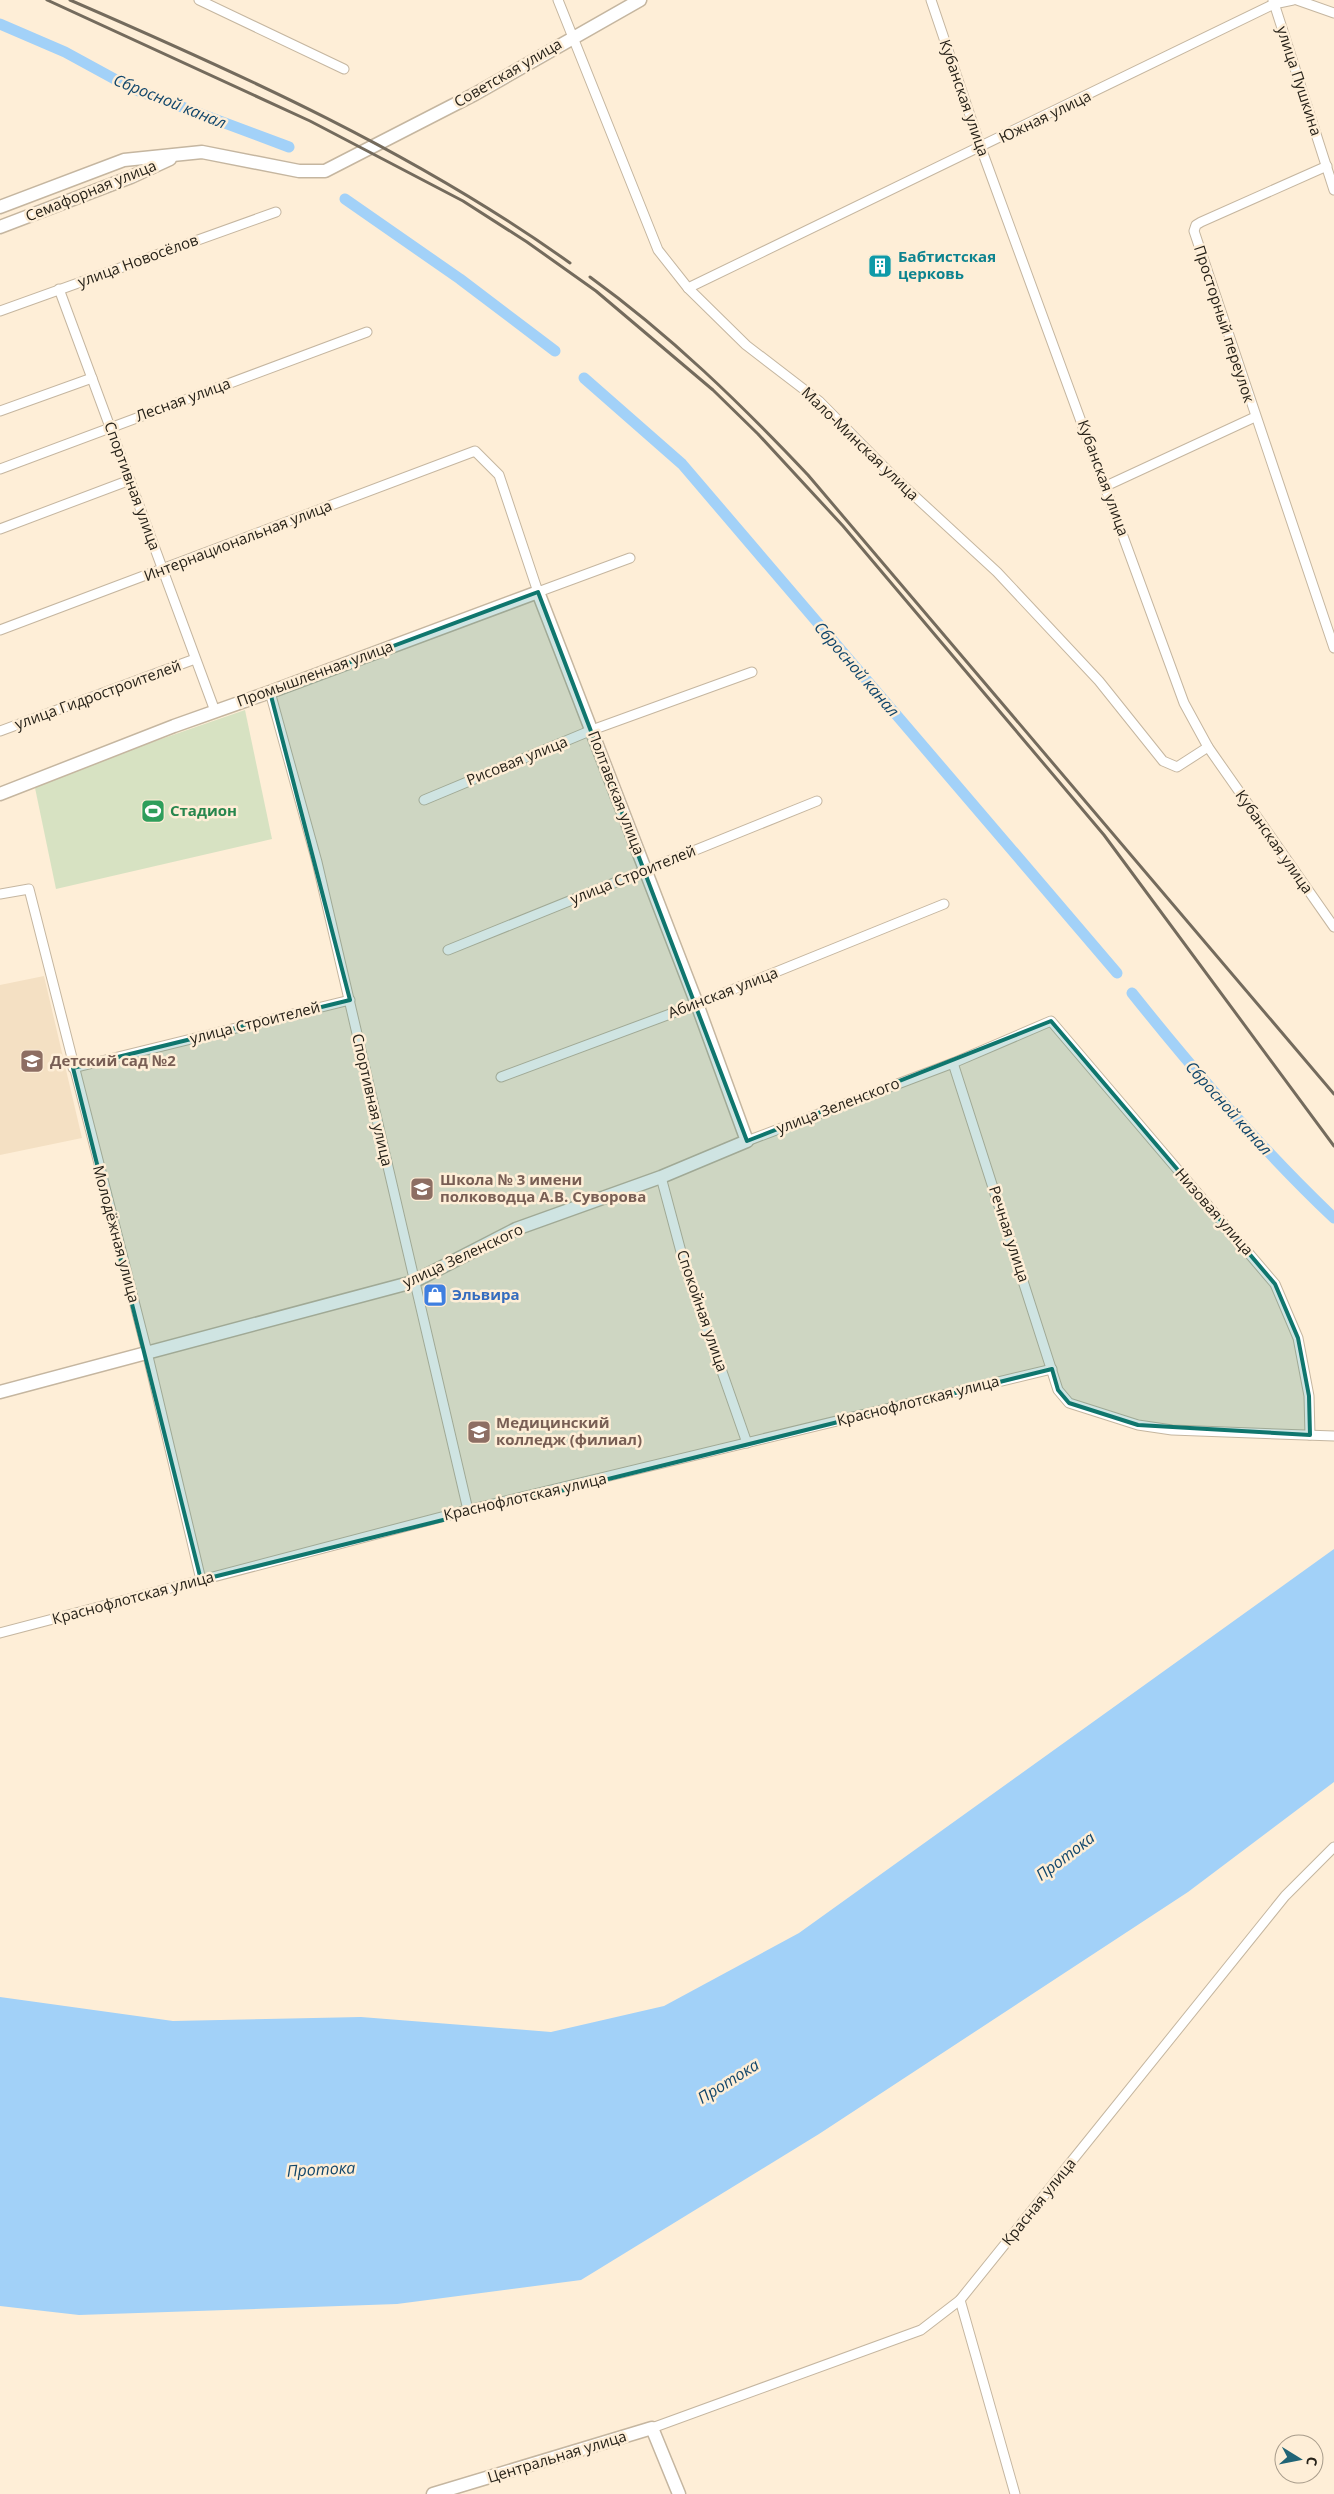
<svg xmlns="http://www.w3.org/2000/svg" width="1334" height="2494" font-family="'Open Sans',sans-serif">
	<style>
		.built { fill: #f4e0c3 }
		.green { fill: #d7e2c2 }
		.water { fill: #a2d1f8 }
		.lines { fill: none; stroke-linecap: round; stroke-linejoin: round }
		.canal { stroke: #a2d1f8; stroke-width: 11 }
		.street-casing { stroke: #c5b6a0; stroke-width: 11 }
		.secondary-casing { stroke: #c5b6a0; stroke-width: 15 }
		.street { stroke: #fff; stroke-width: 9 }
		.secondary { stroke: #fff; stroke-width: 12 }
		.rail { stroke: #746b5d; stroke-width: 3 }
		.marked { fill: #0f766e; fill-opacity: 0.2; stroke: #0f766e; stroke-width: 4; stroke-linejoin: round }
		.labels { text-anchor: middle; stroke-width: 5; stroke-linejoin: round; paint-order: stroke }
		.street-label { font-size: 15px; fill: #272219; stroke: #feeed7 }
		.culture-label { font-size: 15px; font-weight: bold; fill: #0d838f; stroke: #feeed7; text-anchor: start }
		.leisure-label { font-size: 15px; font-weight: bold; fill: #27864d; stroke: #feeed7; text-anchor: start }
		.education-label { font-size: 15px; font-weight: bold; fill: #785e54; stroke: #feeed7; text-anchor: start }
		.shop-label { font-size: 15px; font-weight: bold; fill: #366cbe; stroke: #feeed7; text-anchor: start }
		.water-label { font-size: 16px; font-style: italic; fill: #11466b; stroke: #feeed7 }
	</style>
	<rect width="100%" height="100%" fill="#feeed7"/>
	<path class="built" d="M44 976 82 1138 0 1155V985Z"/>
	<path class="green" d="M245 710 272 839 56 889 34 783Z"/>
	<path class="water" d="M1334 1549V1782L1188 1892 819 2134 581 2280 397 2304 79 2315 0 2306V1997L173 2021 361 2017 551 2032 664 2006 799 1933Z"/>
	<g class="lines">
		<g class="canal">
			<path d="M0 24 65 52 131 88 289 147"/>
			<path d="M345 199 460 279 555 351"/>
			<path d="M584 378 682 464 1117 973"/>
			<path d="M1132 993C1195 1072 1261 1149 1334 1218"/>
		</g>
		<g class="street-casing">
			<g id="street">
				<path d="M199 0 344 69"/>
				<path d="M558 0 658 250 688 288 746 345 819 401 895 478 997 572 1099 681 1163 761 1177 767 1208 747"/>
				<path d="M931 0 981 148 1184 703 1208 747 1334 927"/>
				<path d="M1273 0 1334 190"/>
				<path d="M1297 0 1334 13"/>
				<path d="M1327 166 1201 222 1196 225 1194 231 1334 648"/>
				<path d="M688 288 1274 4 1293 0"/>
				<path d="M59 289 215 711"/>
				<path d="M0 311 276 212"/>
				<path d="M0 411 92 378"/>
				<path d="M0 469 367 332"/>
				<path d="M1106 486 1255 417"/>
				<path d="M0 529 130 480"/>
				<path d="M0 630 475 451 499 475 538 592 630 558"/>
				<path d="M270 692 317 862 468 1510"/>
				<path d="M0 731 195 659"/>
				<path d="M424 800 592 730 752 672"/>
				<path d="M0 894 29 889 147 1352 201 1580"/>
				<path d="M448 950 817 801"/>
				<path d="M953 1063 1058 1390 1069 1403 1138 1425 1172 1430 1334 1436"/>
				<path d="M73 1068 350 1000"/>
				<path d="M501 1077 697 1004 944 904"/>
				<path d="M747 1141 953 1063 1051 1021 1275 1284 1298 1338 1309 1396 1310 1435"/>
				<path d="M661 1177 684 1263 747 1443"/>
				<path d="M0 1633 468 1510 1052 1369"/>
				<path d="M960 2300 1015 2494"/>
				<path d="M652 2428 921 2330 960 2300 1285 1896 1334 1847"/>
			</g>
		</g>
		<g class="secondary-casing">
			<g id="secondary">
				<path d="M0 207 124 160 202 152 299 171H325L475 94 640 0"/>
				<path d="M0 227 131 177 170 159"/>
				<path d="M0 794 174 726 270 692 538 592 697 1004 747 1141 661 1177 516 1229 413 1282 0 1392"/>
				<path d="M433 2494 652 2428 679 2494"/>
			</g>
		</g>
		<use href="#street" class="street"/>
		<use href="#secondary" class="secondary"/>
		<g class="rail">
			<path d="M47 0 310 121 463 201 527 242 596 291 713 390 758 434 843 526 1104 835 1334 1146"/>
			<path d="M70 0C243 75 416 153 570 263"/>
			<path d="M590 277C670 335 740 403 808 475L1334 1094"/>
		</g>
	</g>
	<path class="marked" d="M538 592 747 1141 1051 1021 1275 1284 1298 1338 1309 1396 1310 1435 1138 1425 1069 1403 1058 1390 1052 1369 201 1580 73 1068 350 1000 270 692Z"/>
	<defs>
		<g id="building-square" transform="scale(1.25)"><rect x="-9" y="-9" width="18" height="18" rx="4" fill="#0f9aa8" stroke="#feeed7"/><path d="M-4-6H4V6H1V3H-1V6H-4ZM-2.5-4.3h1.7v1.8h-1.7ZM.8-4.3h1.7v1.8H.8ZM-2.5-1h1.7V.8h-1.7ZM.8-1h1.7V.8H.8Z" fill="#fff"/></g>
		<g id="stadium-square" transform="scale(1.25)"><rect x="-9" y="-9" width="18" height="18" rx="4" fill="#2e9e5b" stroke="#feeed7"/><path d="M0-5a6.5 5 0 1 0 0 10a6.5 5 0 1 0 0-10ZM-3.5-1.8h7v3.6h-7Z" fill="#fff"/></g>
		<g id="school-square" transform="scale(1.25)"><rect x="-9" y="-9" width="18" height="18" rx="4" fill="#8d6e63" stroke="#feeed7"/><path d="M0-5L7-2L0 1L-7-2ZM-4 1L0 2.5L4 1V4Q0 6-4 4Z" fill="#fff"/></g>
		<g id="shop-square" transform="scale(1.25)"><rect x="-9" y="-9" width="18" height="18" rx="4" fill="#3f7fe0" stroke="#feeed7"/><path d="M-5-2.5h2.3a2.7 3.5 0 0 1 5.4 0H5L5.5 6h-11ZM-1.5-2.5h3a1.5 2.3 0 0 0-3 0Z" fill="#fff"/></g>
		<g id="university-square" transform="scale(1.25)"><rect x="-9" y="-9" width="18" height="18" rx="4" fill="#8d6e63" stroke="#feeed7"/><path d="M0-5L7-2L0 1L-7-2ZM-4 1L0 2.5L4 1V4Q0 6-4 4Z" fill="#fff"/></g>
	</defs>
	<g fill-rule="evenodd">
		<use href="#building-square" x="880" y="266"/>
		<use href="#stadium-square" x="153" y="811"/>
		<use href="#school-square" x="32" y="1061"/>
		<use href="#school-square" x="422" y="1189"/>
		<use href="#shop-square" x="435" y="1295"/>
		<use href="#university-square" x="479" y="1432"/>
	</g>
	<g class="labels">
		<g class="street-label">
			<text transform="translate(508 73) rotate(-30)" y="5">Советская улица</text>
			<text transform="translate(1299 81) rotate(72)" y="5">улица Пушкина</text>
			<text transform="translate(964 98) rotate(71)" y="5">Кубанская улица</text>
			<text transform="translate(1045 117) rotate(-26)" y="5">Южная улица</text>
			<text transform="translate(91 191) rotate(-22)" y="5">Семафорная улица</text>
			<text transform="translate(138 261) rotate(-20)" y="5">улица Новосёлов</text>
			<text transform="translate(1224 324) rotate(72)" y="5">Просторный переулок</text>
			<text transform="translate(183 400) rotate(-20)" y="5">Лесная улица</text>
			<text transform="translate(860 444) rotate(44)" y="5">Мало-Минская улица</text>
			<text transform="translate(1103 478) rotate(70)" y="5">Кубанская улица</text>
			<text transform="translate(132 486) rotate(70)" y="5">Спортивная улица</text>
			<text transform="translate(238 541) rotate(-21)" y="5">Интернациональная улица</text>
			<text transform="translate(315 674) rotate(-20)" y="5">Промышленная улица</text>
			<text transform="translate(98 695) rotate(-20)" y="5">улица Гидростроителей</text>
			<text transform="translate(517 761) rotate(-22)" y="5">Рисовая улица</text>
			<text transform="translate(616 793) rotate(69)" y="5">Полтавская улица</text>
			<text transform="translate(1274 842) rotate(55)" y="5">Кубанская улица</text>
			<text transform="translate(633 875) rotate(-22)" y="5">улица Строителей</text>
			<text transform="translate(723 993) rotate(-21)" y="5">Абинская улица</text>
			<text transform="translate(255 1023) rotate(-14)" y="5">улица Строителей</text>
			<text transform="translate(372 1100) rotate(77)" y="5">Спортивная улица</text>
			<text transform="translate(838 1106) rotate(-21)" y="5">улица Зеленского</text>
			<text transform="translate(1214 1212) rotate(49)" y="5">Низовая улица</text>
			<text transform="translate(116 1234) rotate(75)" y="5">Молодёжная улица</text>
			<text transform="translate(1009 1234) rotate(72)" y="5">Речная улица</text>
			<text transform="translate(463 1256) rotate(-25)" y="5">улица Зеленского</text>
			<text transform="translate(702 1311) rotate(71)" y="5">Спокойная улица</text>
			<text transform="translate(918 1401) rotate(-14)" y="5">Краснофлотская улица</text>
			<text transform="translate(525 1497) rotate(-13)" y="5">Краснофлотская улица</text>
			<text transform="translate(133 1598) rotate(-15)" y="5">Краснофлотская улица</text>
			<text transform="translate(1039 2202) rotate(-51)" y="5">Красная улица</text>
			<text transform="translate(557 2457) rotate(-17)" y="5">Центральная улица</text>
		</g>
		<g class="culture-label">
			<text x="898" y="262">Бабтистская<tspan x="898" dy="17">церковь</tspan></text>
		</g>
		<g class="leisure-label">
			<text x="170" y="816">Стадион</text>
		</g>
		<g class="education-label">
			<text x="50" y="1066">Детский сад №2</text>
			<text x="440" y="1185">Школа № 3 имени<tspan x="440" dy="17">полководца А.В. Суворова</tspan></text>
			<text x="496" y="1428">Медицинский<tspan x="496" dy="17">колледж (филиал)</tspan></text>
		</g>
		<g class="shop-label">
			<text x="452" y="1300">Эльвира</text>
		</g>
		<g class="water-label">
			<text transform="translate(170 101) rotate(22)" y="6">Сбросной канал</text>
			<text transform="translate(857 669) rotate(49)" y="6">Сбросной канал</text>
			<text transform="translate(1229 1108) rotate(48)" y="6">Сбросной канал</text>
			<text transform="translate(1065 1856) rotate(-37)" y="6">Протока</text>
			<text transform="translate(728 2081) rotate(-32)" y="6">Протока</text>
			<text transform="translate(321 2169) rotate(-3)" y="6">Протока</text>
		</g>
	</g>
	<g transform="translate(1299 2459) rotate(100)"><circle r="24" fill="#feeed7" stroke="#a89c8b"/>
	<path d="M0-4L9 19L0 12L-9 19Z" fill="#216476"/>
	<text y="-8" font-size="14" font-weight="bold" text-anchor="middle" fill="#272219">С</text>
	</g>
</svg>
